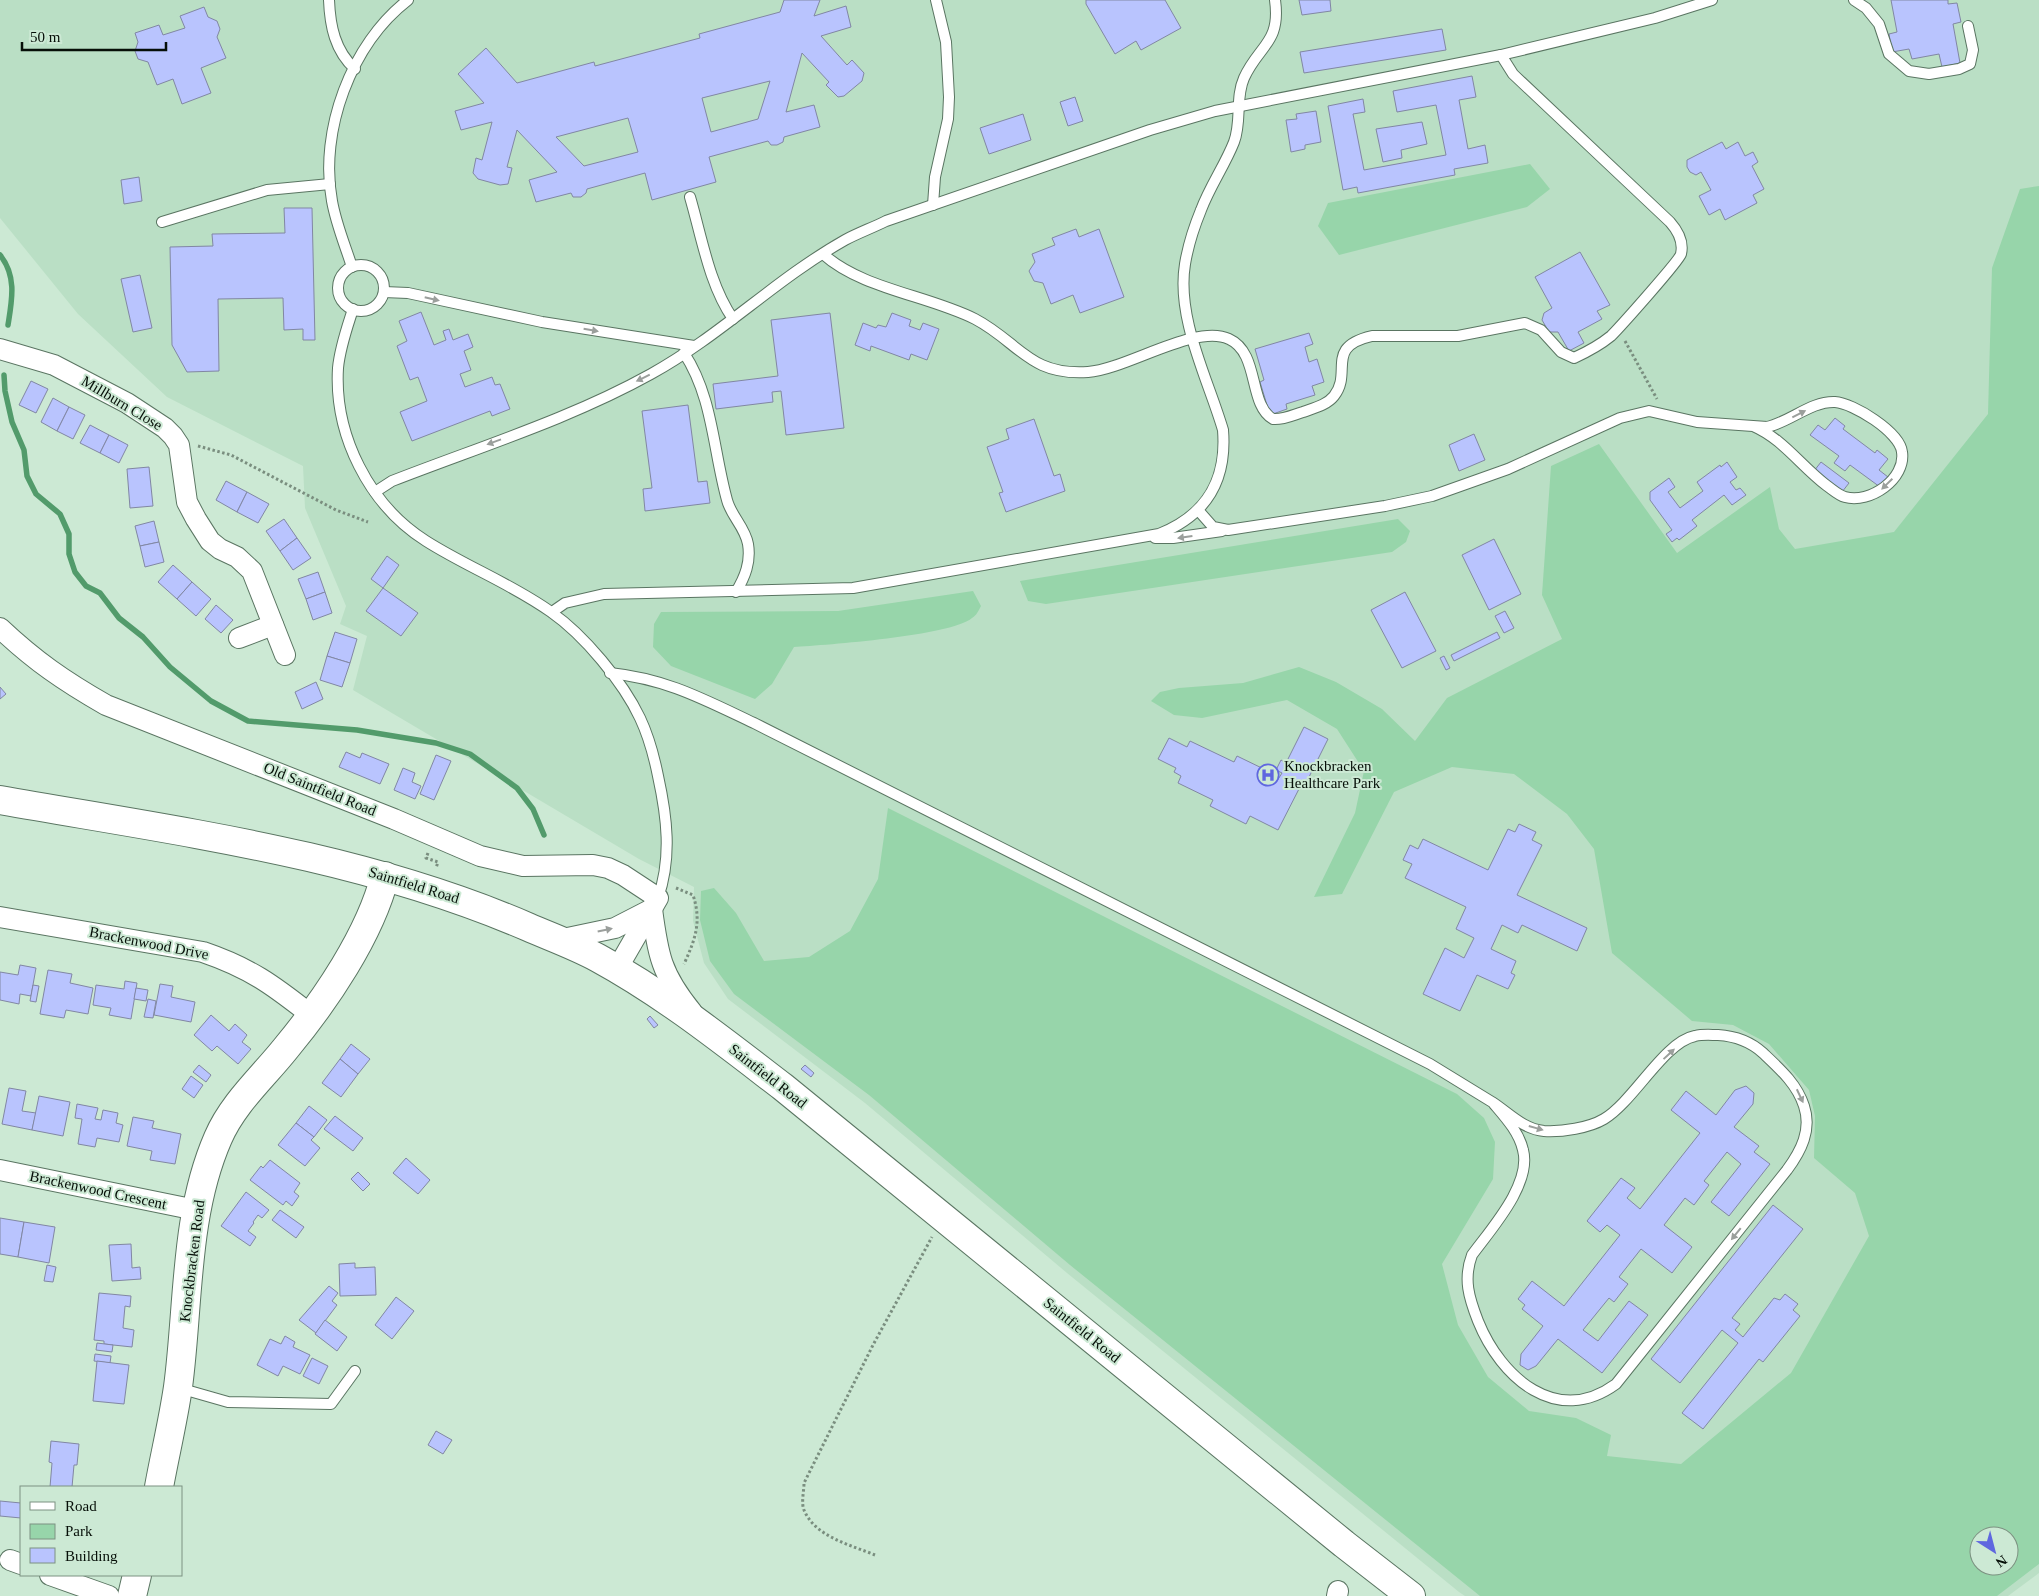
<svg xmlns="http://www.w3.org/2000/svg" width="2039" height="1596" font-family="Georgia,serif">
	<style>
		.built { fill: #badfc5; fill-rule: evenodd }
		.green { fill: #97d5aa; fill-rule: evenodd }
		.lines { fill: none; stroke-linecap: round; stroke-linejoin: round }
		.stream { stroke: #529b6b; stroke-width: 5.5 }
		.building { fill: #b9c4fe; stroke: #8187a3; fill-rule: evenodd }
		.lane-casing { stroke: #5a7562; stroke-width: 12 }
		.street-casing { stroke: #5a7562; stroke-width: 22 }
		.secondary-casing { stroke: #5a7562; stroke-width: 30 }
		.highway-casing { stroke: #5a7562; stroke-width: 30 }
		.path { stroke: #7a8e7f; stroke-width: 3; stroke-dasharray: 2.5 2.5; stroke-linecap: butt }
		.lane { stroke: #fff; stroke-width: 10 }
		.street { stroke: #fff; stroke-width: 20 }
		.secondary { stroke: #fff; stroke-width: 28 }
		.highway { stroke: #fff; stroke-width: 28 }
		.oneway { fill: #9b9f9c }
		.labels { text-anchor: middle; stroke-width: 4; stroke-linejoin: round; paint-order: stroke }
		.street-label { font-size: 15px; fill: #060f08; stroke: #cce9d4 }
		.poi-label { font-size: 15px; fill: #060f08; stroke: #cce9d4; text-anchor: start }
	</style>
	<rect width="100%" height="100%" fill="#cce9d4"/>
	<path class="built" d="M0 0H2039V1573L2008 1596H1465L1459 1592 1067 1273 865 1103 728 999 704 963 693 921 694 887 639 859 353 690 367 636 340 624 346 606 305 508 303 466 167 397 78 314 0 218ZM1979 1536H2009V1566H1979Z"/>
	<g class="green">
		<path d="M1530 164 1550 189 1527 207 1339 255 1318 226 1328 203Z"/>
		<path d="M2039 186V1564L1997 1596H1480L1070 1265 869 1095 734 994 710 961 700 920 701 891 714 888 736 913 764 961 809 957 850 931 878 879 888 808 1457 1094 1484 1118 1495 1142 1493 1179 1442 1264 1458 1325 1488 1377 1529 1411 1576 1418 1611 1435 1607 1456 1681 1464 1791 1373 1869 1236 1855 1193 1814 1158 1815 1116 1809 1090 1769 1044 1733 1025 1692 1021 1612 953 1594 849 1567 814 1514 774 1452 767 1394 792 1342 894 1314 897 1355 813 1364 771 1337 729 1287 700 1202 718 1174 715 1151 701 1160 692 1179 688 1243 683 1299 667 1336 682 1382 709 1415 741 1447 698 1562 639 1542 595 1551 466 1599 444 1677 553 1770 487 1779 529 1795 549 1894 532 1988 414 1992 268 2020 189ZM1979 1536H2009V1566H1979Z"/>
		<path d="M1398 519 1410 531 1406 542 1392 552 1046 604 1028 601 1020 581Z"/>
		<path d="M973 591 981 606C979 610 976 616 972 618 951 636 826 645 794 647L772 684 755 699 671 666 653 647 654 624 661 612 838 611Z"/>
	</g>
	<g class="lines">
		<g class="stream">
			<path d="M0 255C17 276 12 300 8 325"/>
			<path d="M4 375 5 391 12 422 24 450 27 476 36 494 60 514 69 534V554L75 572 86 586 100 593 119 618 143 637 170 667 211 701 248 721 357 730 436 743 470 754 517 788 533 809 544 835"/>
		</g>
	</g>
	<g class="building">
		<path d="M784 0H820L814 16 846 6 851 27 821 36 847 65 852 60 864 73 862 81 844 96 838 97 826 85 829 82 802 53 786 112 814 105 820 127 784 137 783 142 777 145H771L768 141 709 157 716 182 652 200 645 173 587 189 586 193 581 197H573L571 193 536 202 529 180 557 172 517 130 507 167 512 168 508 184 500 185 478 179 473 173 476 158 482 160 492 122 461 130 455 111 484 103 458 74 486 48 517 83 594 62 595 66 700 38 699 34 780 12ZM770 81 758 119 711 132 702 98ZM628 118 638 152 584 166 556 137Z"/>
		<path d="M1086 0H1165L1181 28 1141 50 1136 41 1115 54 1086 4Z"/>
		<path d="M1299 0H1330L1331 11 1302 15Z"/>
		<path d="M1891 0H1948V4L1957 3 1961 22 1953 24 1960 63 1942 67 1939 54 1912 59 1909 49 1892 52 1889 34 1897 32Z"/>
		<path d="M204 7 208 17 217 21 220 29 217 37 226 58 201 68 211 93 182 104 173 79 157 85 148 62 138 59 135 51 138 42 135 33 159 25 163 35 185 28 180 16Z"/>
		<path d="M1442 29 1446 50 1304 73 1300 52Z"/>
		<path d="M1472 76 1476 97 1459 100 1468 149 1485 145 1488 163 1454 169 1455 175 1358 193 1357 187 1343 190 1328 106 1363 99 1365 112 1353 114 1364 170 1446 155 1436 105 1397 112 1393 91Z"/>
		<path d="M1075 97 1083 121 1068 126 1060 102Z"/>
		<path d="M1316 111 1321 142 1305 145V149L1291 152 1286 120 1297 119 1296 114Z"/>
		<path d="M1023 114 1031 140 989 154 980 128Z"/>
		<path d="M1422 122 1427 144 1401 150 1402 158 1383 162 1376 129Z"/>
		<path d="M1722 142 1726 149 1738 142 1745 156 1753 152 1758 162 1752 166 1764 189 1753 195 1757 203 1725 220 1720 209 1709 215 1699 196 1711 190 1701 172 1696 175 1690 172 1687 167V160Z"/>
		<path d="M139 177 142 201 124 204 121 180Z"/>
		<path d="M284 208H312L315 340H303V329L284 330 283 298 218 299 219 371 187 372 172 345 170 247 213 246 212 234 285 233Z"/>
		<path d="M1076 229 1079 237 1099 229 1124 297 1080 313 1073 295 1051 304 1043 283 1034 281 1029 271 1035 262 1032 254 1055 245 1052 238Z"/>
		<path d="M1580 252 1610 305 1597 311 1602 319 1578 332 1584 343 1569 351 1558 332H1549L1542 320 1544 313 1552 308 1535 277Z"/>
		<path d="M140 275 152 328 133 332 121 279Z"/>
		<path d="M421 312 434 345 446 340 443 331 449 329 453 340 468 334 473 347 464 351 471 370 460 374 465 387 492 377 495 385 500 384 510 409 492 416 490 411 412 441 400 412 427 401 418 377 410 380 397 346 407 341 399 321Z"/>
		<path d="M830 313 844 428 786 435 781 391 772 392 773 402 716 409 713 384 778 376 771 320Z"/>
		<path d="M892 313 911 320 909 326 920 330 923 323 939 329 927 360 911 354 909 360 871 346 870 351 855 345 863 323 876 328 878 325 886 327Z"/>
		<path d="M1309 333 1313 344 1305 347 1309 362 1317 359 1324 382 1312 386 1315 395 1286 404 1287 409 1270 415 1260 382 1264 380 1255 349Z"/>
		<path d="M31 381 48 389 36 413 19 405Z"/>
		<path d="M53 398 69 407 57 431 41 422Z"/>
		<path d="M688 405 698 482 707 481 710 503 645 511 643 489 652 488 642 411Z"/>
		<path d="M69 407 85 415 73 439 57 431Z"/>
		<path d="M1835 418 1845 426 1843 429 1875 453 1877 450 1888 459 1879 470 1888 477 1880 487 1850 465 1845 471 1834 463 1839 456 1810 435 1818 425 1825 430Z"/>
		<path d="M1034 419 1054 476 1060 474 1065 491 1006 512 999 493 1003 492 987 447 1009 439 1006 429Z"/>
		<path d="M90 425 109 435 100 453 80 443Z"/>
		<path d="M1474 434 1485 460 1459 471 1449 445Z"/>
		<path d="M109 435 128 445 119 463 100 453Z"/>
		<path d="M1727 462 1737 477 1730 482 1736 490 1740 488 1746 495 1732 505 1724 495 1692 520 1697 526 1679 540 1677 538 1672 542 1666 534 1672 530 1650 500V492L1669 478 1675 487 1668 492 1680 508 1703 491 1697 482 1720 465 1721 467Z"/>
		<path d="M1821 462 1849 483 1842 492 1814 471Z"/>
		<path d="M149 467 153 506 130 508 127 469Z"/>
		<path d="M226 481 247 492 237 512 216 500Z"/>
		<path d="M247 492 269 504 258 523 237 512Z"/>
		<path d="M284 519 297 538 280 551 266 531Z"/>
		<path d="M154 521 159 542 140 546 135 526Z"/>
		<path d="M297 538 311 558 293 570 280 551Z"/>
		<path d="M1494 539 1521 594 1489 610 1462 555Z"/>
		<path d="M159 542 164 562 145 567 140 546Z"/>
		<path d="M387 556 399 565 383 588 371 579Z"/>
		<path d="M173 565 192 582 177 599 158 582Z"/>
		<path d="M318 572 325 592 306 599 298 579Z"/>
		<path d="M192 582 211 599 196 616 177 599Z"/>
		<path d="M383 588 418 613 401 636 366 611Z"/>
		<path d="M325 592 332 613 313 620 306 599Z"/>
		<path d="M1405 592 1436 651 1402 668 1371 610Z"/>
		<path d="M216 605 233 620 221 633 205 619Z"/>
		<path d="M1505 611 1514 628 1504 633 1495 616Z"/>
		<path d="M335 632 357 639 350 663 327 656Z"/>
		<path d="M1497 632 1500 638 1454 661 1451 655Z"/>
		<path d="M327 656 350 663 342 687 320 680Z"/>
		<path d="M1444 656 1450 668 1446 670 1440 658Z"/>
		<path d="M316 682 323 699 302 709 295 692Z"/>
		<path d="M0 687 6 694 0 699Z"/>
		<path d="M1304 727 1328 739 1304 787 1301 785 1278 830 1250 816 1246 824 1210 806 1213 800 1178 783 1181 776 1174 772 1176 768 1158 759 1169 738 1187 747 1190 741 1234 762 1237 756 1270 772 1268 776 1277 781 1282 773 1276 770 1281 760 1286 763Z"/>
		<path d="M346 752 360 758 362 753 389 764 380 784 339 767Z"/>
		<path d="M436 755 451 761 434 800 420 794Z"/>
		<path d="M403 768 415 773 412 782 421 786 415 799 394 790Z"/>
		<path d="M1519 824 1536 832 1532 840 1542 845 1517 895 1587 928 1577 951 1522 925 1518 933 1502 925 1491 949 1516 961 1511 973 1515 975 1508 989 1477 975 1460 1011 1423 994 1445 948 1464 958 1474 938 1456 929 1466 907 1405 878 1412 864 1403 860 1410 845 1418 849 1423 839 1488 870 1508 829 1515 832Z"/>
		<path d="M20 965 36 968 31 996 20 994 19 1004 0 1000V972L18 975Z"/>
		<path d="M48 970 72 974 70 983 93 988 88 1014 66 1010 64 1018 40 1014Z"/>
		<path d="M125 981 137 983 131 1019 109 1015 111 1008 93 1005 96 985 124 989Z"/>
		<path d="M160 984 173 986 171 997 195 1002 191 1022 154 1015Z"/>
		<path d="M33 985 39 986 36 1002 30 1001Z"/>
		<path d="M136 988 148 990 146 1001 134 999Z"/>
		<path d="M148 999 156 1001 153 1018 144 1017Z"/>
		<path d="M211 1015 229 1031 235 1024 247 1035 242 1042 251 1049 238 1064 217 1046 212 1051 194 1035Z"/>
		<path d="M650 1016 658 1025 654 1028 647 1019Z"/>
		<path d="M351 1044 370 1059 358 1074 340 1059Z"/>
		<path d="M340 1059 358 1074 341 1097 322 1083Z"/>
		<path d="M199 1065 211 1075 206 1082 193 1072Z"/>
		<path d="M805 1065 814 1073 811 1077 801 1069Z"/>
		<path d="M191 1076 203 1085 194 1098 182 1089Z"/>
		<path d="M1746 1086 1754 1093 1753 1104 1734 1127 1759 1146 1754 1152 1770 1164 1729 1216 1711 1202 1741 1164 1727 1152 1704 1181 1709 1185 1694 1205 1685 1198 1664 1225 1692 1247 1672 1273 1641 1249 1619 1277 1628 1284 1614 1302 1609 1298 1583 1330 1598 1341 1629 1301 1648 1315 1602 1373 1558 1339 1536 1366 1528 1370 1520 1365 1521 1354 1543 1326 1522 1309 1525 1305 1518 1299 1532 1281 1564 1306 1620 1235 1607 1225 1600 1232 1587 1221 1621 1178 1635 1188 1627 1198 1640 1209 1700 1133 1671 1110 1686 1091 1716 1115 1735 1090Z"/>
		<path d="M9 1088 26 1091 22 1111 36 1113 32 1130 2 1124Z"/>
		<path d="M39 1096 70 1102 63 1136 32 1130Z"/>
		<path d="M77 1104 98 1108 95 1119 101 1120 103 1110 118 1113 116 1123 123 1125 119 1142 97 1138 95 1147 78 1144 82 1119 75 1118Z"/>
		<path d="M309 1106 327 1120 314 1137 296 1123Z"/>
		<path d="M335 1116 363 1138 353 1151 324 1129Z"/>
		<path d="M133 1117 154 1121 152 1128 181 1134 175 1164 150 1160 152 1151 127 1146Z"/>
		<path d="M296 1123 314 1137 311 1140 320 1148 305 1166 278 1145Z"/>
		<path d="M406 1158 430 1180 418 1194 393 1173Z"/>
		<path d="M270 1160 300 1183 294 1192 299 1196 292 1206 286 1201 283 1205 250 1180 261 1166 263 1168Z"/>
		<path d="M358 1172 370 1184 363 1191 351 1179Z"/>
		<path d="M246 1192 269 1210 262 1218 258 1215 253 1222 254 1223 248 1231 256 1237 250 1246 221 1226Z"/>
		<path d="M1773 1205 1803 1229 1732 1318 1740 1324 1735 1330 1743 1337 1774 1298 1780 1300 1785 1294 1798 1304 1793 1310 1800 1316 1763 1362 1759 1359 1703 1429 1682 1413 1738 1343 1722 1330 1680 1383 1651 1359Z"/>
		<path d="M280 1210 304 1227 296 1238 272 1220Z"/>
		<path d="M0 1218 24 1222 18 1257 0 1254Z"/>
		<path d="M24 1222 55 1227 49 1263 18 1257Z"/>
		<path d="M131 1244 132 1268 140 1267 141 1279 112 1281 109 1245Z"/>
		<path d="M355 1263V1268L375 1267 376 1295 340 1296 339 1264Z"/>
		<path d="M47 1265 56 1267 53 1282 44 1281Z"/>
		<path d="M329 1286 338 1293 332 1301 337 1305 316 1333 299 1320Z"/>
		<path d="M99 1293 131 1296 130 1307 125 1306 123 1328 134 1330 132 1347 104 1344V1341L94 1340Z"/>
		<path d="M396 1297 414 1311 392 1339 375 1325Z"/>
		<path d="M325 1320 347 1337 337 1351 315 1334Z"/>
		<path d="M285 1336 295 1342 293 1347 310 1355 300 1374 283 1366 278 1376 257 1365 270 1339 281 1344Z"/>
		<path d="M97 1343 113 1345 112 1352 96 1350Z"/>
		<path d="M95 1354 111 1356 110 1363 94 1361Z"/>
		<path d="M312 1358 328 1366 319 1384 303 1376Z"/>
		<path d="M97 1361 129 1365 124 1404 93 1401Z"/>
		<path d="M436 1431 452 1440 443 1454 428 1445Z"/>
		<path d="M51 1441 79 1444 77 1465H74L72 1487H50L52 1463 49 1462Z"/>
		<path d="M0 1501 21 1503V1518L0 1516Z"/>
	</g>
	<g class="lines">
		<g class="lane-casing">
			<g id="lane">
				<path d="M329 0C330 26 335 51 355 69"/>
				<path d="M1854 0 1866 8 1879 24 1889 54 1909 71 1929 74 1959 69 1970 64 1973 50 1968 26"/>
				<path d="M690 197C702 238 709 284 733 319"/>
				<path d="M933 205 935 177 948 119 949 97 946 42 936 0"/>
				<path d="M162 222 267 190 330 184"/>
				<path d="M823 254C862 289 927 295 975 319 1019 342 1029 376 1088 372 1127 369 1196 323 1229 339 1260 353 1248 405 1273 419 1283 420 1293 415 1303 412 1314 408 1327 405 1334 396 1353 372 1324 347 1372 336H1458L1525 323 1541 330 1561 352 1574 358C1587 352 1600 345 1611 336 1620 327 1679 261 1681 254 1684 241 1678 231 1670 222L1513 74 1501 55"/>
				<circle cx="361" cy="288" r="23"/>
				<path d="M352 267C345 245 336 224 332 201 319 131 351 44 408 0"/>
				<path d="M384 292 408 293 542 322 694 346"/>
				<path d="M353 309C347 328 340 347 338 368 334 435 369 505 426 541 467 567 512 584 551 612 584 635 623 682 640 718 649 737 654 756 658 776 667 817 672 857 658 898"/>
				<path d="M684 353C713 397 713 450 727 500 731 516 745 527 748 544 751 562 745 577 736 592"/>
				<path d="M375 492 392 481C479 447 570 419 651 374 720 336 776 279 845 240 858 233 872 228 886 221L1150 130 1215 111 1501 55 1655 18 1712 0"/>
				<path d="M1198 510 1213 527 1228 530 1385 506 1432 496 1508 469 1620 418 1649 411 1697 422 1767 427C1790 422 1811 401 1835 402 1853 403 1900 432 1902 452 1906 479 1870 504 1845 497 1838 495 1832 489 1826 485 1800 465 1783 439 1753 426"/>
				<path d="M1155 538H1173L1222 531"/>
				<path d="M552 612 565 603 604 594 853 588 1159 534C1207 515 1227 480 1223 430 1208 379 1176 318 1185 264 1188 246 1194 227 1201 210 1210 186 1225 165 1234 142 1242 121 1235 98 1244 78 1259 45 1281 43 1275 0"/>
				<path d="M610 673C667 679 703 699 754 723L1430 1064C1451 1077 1471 1089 1492 1102 1509 1113 1523 1129 1544 1131 1562 1132 1589 1128 1604 1119 1634 1101 1664 1042 1695 1036 1703 1034 1711 1035 1718 1035 1734 1036 1751 1042 1763 1053 1780 1069 1797 1084 1804 1106 1812 1130 1801 1151 1787 1170L1616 1384C1557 1427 1501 1378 1478 1321 1469 1298 1463 1279 1472 1255 1491 1229 1532 1184 1523 1150 1519 1132 1505 1117 1494 1104"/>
				<path d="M179 1388 228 1402 331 1404 355 1371"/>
			</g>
		</g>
		<g class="street-casing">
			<g id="street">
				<path d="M0 349 54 365 127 403 165 428 173 436 179 445 187 502 196 519 210 541 220 549 237 557 252 571 285 655"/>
				<path d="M0 628C35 661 64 681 106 705L394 819 480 856 523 866 593 865 608 868 623 875 658 898 617 969"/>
				<path d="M239 638 273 625"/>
				<path d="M652 909C658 955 661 974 692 1012"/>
				<path d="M0 917 203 952C250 968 273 985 311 1015"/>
				<path d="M558 940 615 928 652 909"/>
				<path d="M0 1170 196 1210"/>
				<path d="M10 1560 21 1564"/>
				<path d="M50 1575 109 1596"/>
				<path d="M1337 1596 1338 1591"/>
			</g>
		</g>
		<g class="secondary-casing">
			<g id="secondary">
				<path d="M159 1487C165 1454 173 1421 178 1387 189 1305 184 1216 218 1138 233 1103 263 1077 286 1048 325 1001 370 935 385 876"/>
				<path d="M132 1596 137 1575"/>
			</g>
		</g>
		<g class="highway-casing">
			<path id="highway" d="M0 800C181 832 358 854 528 927 551 937 576 946 598 958 664 994 723 1041 783 1087L1344 1544 1411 1596"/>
		</g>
		<g class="path">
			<path d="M1625 341 1657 399"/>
			<path d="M198 446 231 455 336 510 368 522"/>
			<path d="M428 853 426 858 438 862 436 868"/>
			<path d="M676 888 693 895C702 922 695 940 684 964"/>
			<path d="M875 1555C851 1545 815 1537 804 1510 801 1503 804 1491 804 1483L873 1345 932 1237"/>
		</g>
		<use href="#lane" class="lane"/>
		<use href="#street" class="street"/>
		<use href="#secondary" class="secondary"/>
		<use href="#highway" class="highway"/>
	</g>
	<defs><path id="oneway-solid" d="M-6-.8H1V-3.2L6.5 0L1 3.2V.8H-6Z" transform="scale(1.25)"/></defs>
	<g class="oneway">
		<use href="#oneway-solid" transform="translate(432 299) rotate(13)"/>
		<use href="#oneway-solid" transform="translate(591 330) rotate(10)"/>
		<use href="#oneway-solid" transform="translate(643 378) rotate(154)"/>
		<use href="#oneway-solid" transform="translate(1799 414) rotate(-27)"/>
		<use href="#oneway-solid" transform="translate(494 442) rotate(160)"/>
		<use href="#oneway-solid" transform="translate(1887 484) rotate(136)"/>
		<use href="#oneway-solid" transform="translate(1185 537) rotate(172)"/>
		<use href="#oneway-solid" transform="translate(605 930) rotate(-12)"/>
		<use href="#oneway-solid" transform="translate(1669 1054) rotate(-43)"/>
		<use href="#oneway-solid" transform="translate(1800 1096) rotate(65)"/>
		<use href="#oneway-solid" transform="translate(1536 1128) rotate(16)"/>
		<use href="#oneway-solid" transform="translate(1736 1234) rotate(129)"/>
	</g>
	<defs>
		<g id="hospital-ring" transform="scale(1.125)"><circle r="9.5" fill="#cce9d4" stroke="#5f67df" stroke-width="1.5"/><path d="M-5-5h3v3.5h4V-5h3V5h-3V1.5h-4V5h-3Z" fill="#5f67df"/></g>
	</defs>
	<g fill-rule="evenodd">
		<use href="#hospital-ring" x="1268" y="775"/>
	</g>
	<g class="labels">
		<g class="street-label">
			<text transform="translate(122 403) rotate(31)" y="5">Millburn Close</text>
			<text transform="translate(320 789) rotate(22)" y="5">Old Saintfield Road</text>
			<text transform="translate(414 885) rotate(17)" y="5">Saintfield Road</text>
			<text transform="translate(149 943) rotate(11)" y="5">Brackenwood Drive</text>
			<text transform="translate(768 1076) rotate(38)" y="5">Saintfield Road</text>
			<text transform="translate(98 1190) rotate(12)" y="5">Brackenwood Crescent</text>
			<text transform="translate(192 1261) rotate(-83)" y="5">Knockbracken Road</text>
			<text transform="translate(1082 1330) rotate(39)" y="5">Saintfield Road</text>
		</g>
		<g class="poi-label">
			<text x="1284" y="771">Knockbracken<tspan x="1284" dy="17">Healthcare Park</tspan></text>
		</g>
	</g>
	<rect x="20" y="1486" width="162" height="90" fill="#cce9d4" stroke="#7d9282"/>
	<rect x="30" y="1502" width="25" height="8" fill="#ffffff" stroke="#7d9282"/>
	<text x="65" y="1511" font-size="15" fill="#060f08">Road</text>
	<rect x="30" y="1524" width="25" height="15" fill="#97d5aa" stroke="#7d9282"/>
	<text x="65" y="1536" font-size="15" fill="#060f08">Park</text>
	<rect x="30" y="1548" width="25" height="15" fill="#b9c4fe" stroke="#7d9282"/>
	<text x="65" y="1561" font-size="15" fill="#060f08">Building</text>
	<g transform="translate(1994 1551) rotate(144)"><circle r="24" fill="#cce9d4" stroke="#7d9282"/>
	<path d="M0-4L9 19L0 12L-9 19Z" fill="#5f67df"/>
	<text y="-8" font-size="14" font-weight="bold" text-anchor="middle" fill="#060f08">N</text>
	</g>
	<path d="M22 42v8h144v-8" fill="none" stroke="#060f08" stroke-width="2.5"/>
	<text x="30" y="42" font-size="15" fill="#060f08" stroke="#cce9d4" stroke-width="4" paint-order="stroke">50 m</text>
</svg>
